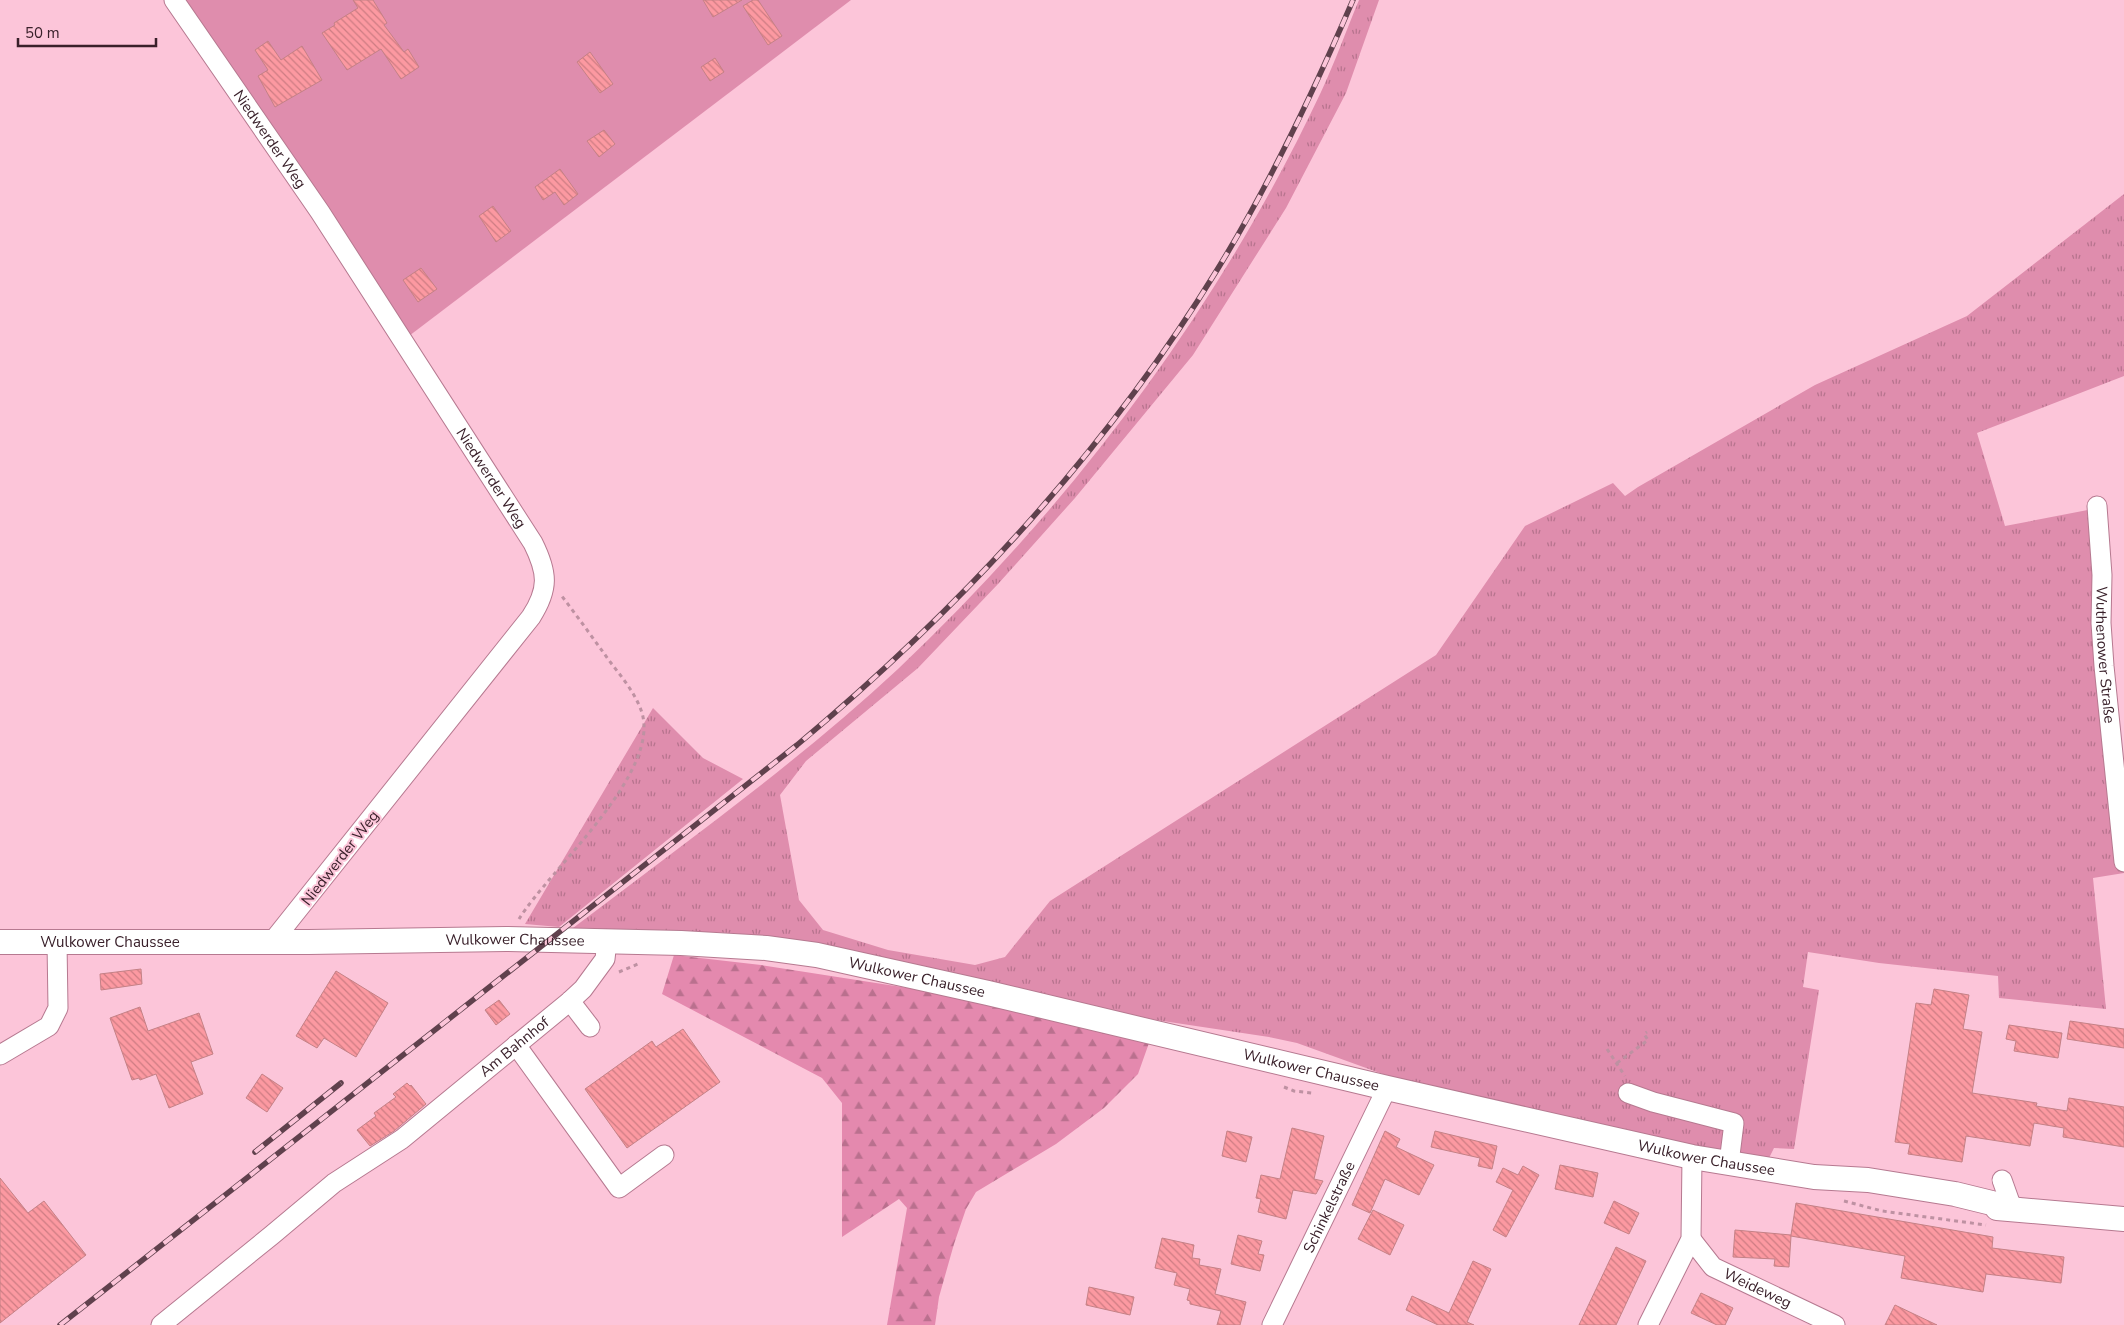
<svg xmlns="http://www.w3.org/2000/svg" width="2124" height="1325" font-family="'Nunito Sans',sans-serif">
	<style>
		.grass { fill: url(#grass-tufts) }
		.forest { fill: url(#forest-firs) }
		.garden { fill: #df8dad }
		.building { fill: url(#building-back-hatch); stroke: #c48186 }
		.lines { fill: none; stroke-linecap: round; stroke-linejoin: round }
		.minor-casing { stroke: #b67990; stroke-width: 21 }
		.major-casing { stroke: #b67990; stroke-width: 26 }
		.path { stroke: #be91a2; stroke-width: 3; stroke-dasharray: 4 4; stroke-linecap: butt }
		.minor { stroke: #fff; stroke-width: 19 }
		.major { stroke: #fff; stroke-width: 24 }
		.rail-casing { stroke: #60414d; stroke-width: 5.5 }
		.rail { stroke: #fcc5d9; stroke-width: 4; stroke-dasharray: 11; stroke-linecap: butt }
		.labels { text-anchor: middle; stroke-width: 4; stroke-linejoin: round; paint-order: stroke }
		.street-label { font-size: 15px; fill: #39202a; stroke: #fcc5d9 }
	</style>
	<defs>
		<pattern id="grass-tufts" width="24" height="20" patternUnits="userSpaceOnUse" patternTransform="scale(1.25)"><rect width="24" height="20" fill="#df8dad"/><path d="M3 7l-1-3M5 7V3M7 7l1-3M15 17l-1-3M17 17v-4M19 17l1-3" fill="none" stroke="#b6738d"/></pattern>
		<pattern id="forest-firs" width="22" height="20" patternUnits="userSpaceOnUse" patternTransform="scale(1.25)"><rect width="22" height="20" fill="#e489ae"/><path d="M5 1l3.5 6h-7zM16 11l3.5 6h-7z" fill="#ba708e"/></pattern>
		<pattern id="building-back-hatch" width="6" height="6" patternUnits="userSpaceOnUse" patternTransform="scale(1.25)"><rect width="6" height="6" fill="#fc99a1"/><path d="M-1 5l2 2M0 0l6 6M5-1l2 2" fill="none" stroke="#cd7c83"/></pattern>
	</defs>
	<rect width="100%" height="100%" fill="#fcc5d9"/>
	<g class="grass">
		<path d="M1359 0H1379L1346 93 1286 208 1193 355 1075 498 998 584 918 668 806 761 780 795 799 900 823 930 888 950 975 965 1005 957 1050 901 1436 655 1525 526 1613 483 1625 496 1638 487 1815 385 1967 316 2124 194V376L1977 433 2005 526 2098 508V624L2124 873 2093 878 2106 1009 1999 998 1998 976 1879 963 1808 952 1803 987 1819 990 1794 1149 1774 1148 1768 1160 1699 1148 1391 1077 1297 1043 1269 1037 1156 1020 779 939 732 933 573 928C683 844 797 763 898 669 1072 504 1219 309 1321 92 1335 62 1346 31 1359 0Z"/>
		<path d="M653 708 703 758 743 779 559 927 525 924Z"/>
	</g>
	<path class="forest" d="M674 955 761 965 985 1000 1149 1043 1138 1074 1104 1108 1056 1144 976 1192 966 1209 954 1244 939 1297 935 1325H887L907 1208 899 1199 842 1237V1103L822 1078 662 994Z"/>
	<path class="garden" d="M185 0H851L405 339Z"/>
	<g class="building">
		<path d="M353 0H373L387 23 384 25 404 52 408 49 419 67 401 79 381 49 347 70 322 33 335 25 334 23 358 8Z"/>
		<path d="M703 0H742L713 17Z"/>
		<path d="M753 0H758L782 36 768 45 743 6Z"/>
		<path d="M268 41 281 60 302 46 322 80 275 107 258 76 268 70 255 50Z"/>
		<path d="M590 52 613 84 600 93 577 62Z"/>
		<path d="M715 58 724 72 710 81 701 67Z"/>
		<path d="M604 130 615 144 599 157 587 141Z"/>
		<path d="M560 169 578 194 564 205 555 192 543 200 535 187Z"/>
		<path d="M493 206 511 231 496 242 479 216Z"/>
		<path d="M421 268 437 289 418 302 403 280Z"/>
		<path d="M141 969 142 984 101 990 100 974Z"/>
		<path d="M336 971 388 1003 356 1057 324 1038 317 1048 296 1036Z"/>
		<path d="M1934 989 1969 995 1963 1029 1982 1032 1972 1093 2037 1103 2036 1106 2067 1111 2069 1098 2124 1107V1147L2063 1137 2064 1128 2034 1123 2030 1146 1966 1136 1962 1162 1908 1154 1910 1144 1895 1142 1916 1003 1931 1005Z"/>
		<path d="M499 1000 510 1014 496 1025 485 1010Z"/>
		<path d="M140 1007 148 1031 199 1013 213 1054 191 1062 203 1094 169 1108 156 1074 140 1080 139 1078 132 1080 110 1018Z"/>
		<path d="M2070 1021 2124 1029V1048L2067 1039Z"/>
		<path d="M2009 1025 2062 1033 2058 1058 2014 1051 2016 1041 2006 1039Z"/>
		<path d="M683 1029 720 1082 627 1148 585 1089 652 1041 656 1047Z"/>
		<path d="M262 1074 283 1088 267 1112 246 1098Z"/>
		<path d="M407 1083 410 1086 411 1085 426 1104 394 1131 370 1146 357 1130 376 1116 374 1113 396 1097 393 1094Z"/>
		<path d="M1292 1128 1324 1136 1314 1179 1323 1181 1316 1194 1293 1190 1286 1219 1258 1212 1261 1199 1256 1198 1261 1175 1280 1179Z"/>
		<path d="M1227 1131 1252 1137 1246 1162 1222 1156Z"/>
		<path d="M1385 1131 1400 1139 1396 1147 1434 1165 1419 1195 1385 1179 1370 1213 1352 1205Z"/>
		<path d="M1435 1131 1497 1146 1492 1169 1478 1166 1480 1158 1431 1147Z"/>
		<path d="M1560 1165 1598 1173 1593 1197 1555 1189Z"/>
		<path d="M1523 1166 1539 1175 1506 1237 1493 1230 1513 1190 1496 1182 1503 1168 1518 1175Z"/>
		<path d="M0 1178 28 1213 44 1201 86 1255 0 1323Z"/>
		<path d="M1614 1201 1639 1213 1629 1234 1604 1223Z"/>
		<path d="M1796 1203 1993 1237 1992 1248 2064 1257 2061 1283 1986 1274 1983 1292 1901 1278 1905 1256 1791 1236 1789 1267 1774 1266 1775 1259 1733 1257 1735 1230 1791 1235Z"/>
		<path d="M1373 1210 1404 1225 1390 1255 1358 1239Z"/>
		<path d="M1238 1235 1262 1241 1258 1254 1264 1255 1260 1271 1231 1264Z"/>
		<path d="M1162 1238 1194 1245 1192 1258 1200 1259 1199 1265 1221 1269 1215 1294 1246 1302 1240 1325H1217L1221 1311 1190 1304V1301L1187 1300 1190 1289 1174 1285 1177 1273 1155 1268Z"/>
		<path d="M1616 1247 1646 1261 1616 1325H1579Z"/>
		<path d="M1473 1261 1491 1269 1467 1322 1474 1325H1438L1406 1310 1412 1296 1449 1313Z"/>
		<path d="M1089 1287 1134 1297 1130 1315 1086 1305Z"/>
		<path d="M1701 1293 1733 1308 1725 1325H1717L1691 1313Z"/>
		<path d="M1895 1305 1937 1325H1885Z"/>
	</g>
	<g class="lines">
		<g class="minor-casing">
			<g id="minor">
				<path id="s1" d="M174 0 320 212 533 543C548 573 549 589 531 617L272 942"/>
				<path id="s2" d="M2097 506 2102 575 2101 623 2104 666 2124 862"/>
				<path d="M570 1001 590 1027"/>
				<path d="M516 1045 619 1188 664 1155"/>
				<path d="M0 1055 49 1026 58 1008 57 942"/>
				<path d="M1628 1093 1653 1102 1734 1123 1729 1163"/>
				<path d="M2002 1180 2012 1208"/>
				<path id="s3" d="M1691 1239 1713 1267 1835 1325"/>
				<path id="s4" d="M161 1325 272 1235 334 1183 402 1139 570 1001 583 989 605 959 607 941"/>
				<path id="s5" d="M1272 1325 1387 1088"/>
				<path d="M1648 1325 1691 1239 1692 1157"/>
			</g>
		</g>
		<g class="major-casing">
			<g id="major">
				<path id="s6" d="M0 942H309L506 939 681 943 766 948 817 955 988 993 1387 1088 1692 1157 1814 1177 1868 1180 1955 1194 2012 1208"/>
				<path d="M1997 1208 2124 1219"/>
			</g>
		</g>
		<g class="path">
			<path d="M519 919C549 870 664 771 641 710 634 691 620 675 608 659 593 638 577 616 561 595"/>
			<path d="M619 972 638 964"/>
			<path d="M1607 1049 1625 1076"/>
			<path d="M1617 1063 1648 1040 1644 1034 1647 1032"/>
			<path d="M1284 1087 1294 1091 1312 1093"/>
			<path d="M1844 1201 1882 1211 1986 1225"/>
		</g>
		<use href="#minor" class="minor"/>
		<use href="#major" class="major"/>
		<g class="rail-casing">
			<g id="rail">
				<path d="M255 1152 341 1083"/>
				<path d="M60 1325 797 745C960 609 1106 451 1217 270 1270 184 1313 93 1353 0"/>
			</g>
		</g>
		<use href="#rail" class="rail"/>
	</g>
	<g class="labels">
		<g class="street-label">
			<text dy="5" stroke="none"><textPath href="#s1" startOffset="169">Niedwerder Weg</textPath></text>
			<text dy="5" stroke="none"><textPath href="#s1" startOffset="574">Niedwerder Weg</textPath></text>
			<text dy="5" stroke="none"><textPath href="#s2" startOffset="149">Wuthenower Straße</textPath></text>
			<text transform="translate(340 858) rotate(-52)" y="5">Niedwerder Weg</text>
			<text dy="5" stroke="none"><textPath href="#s6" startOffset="515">Wulkower Chaussee</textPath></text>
			<text dy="5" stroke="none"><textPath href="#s6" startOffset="110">Wulkower Chaussee</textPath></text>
			<text dy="5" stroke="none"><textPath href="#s6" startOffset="920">Wulkower Chaussee</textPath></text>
			<text dy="5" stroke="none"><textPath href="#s4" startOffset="450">Am Bahnhof</textPath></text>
			<text dy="5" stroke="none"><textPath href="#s6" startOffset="1325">Wulkower Chaussee</textPath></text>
			<text dy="5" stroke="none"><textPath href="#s6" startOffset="1730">Wulkower Chaussee</textPath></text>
			<text dy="5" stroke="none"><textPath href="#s5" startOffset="131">Schinkelstraße</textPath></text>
			<text dy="5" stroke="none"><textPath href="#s3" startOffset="85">Weideweg</textPath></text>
		</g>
	</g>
	<path d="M18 38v8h138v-8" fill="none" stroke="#39202a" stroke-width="2.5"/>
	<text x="25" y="38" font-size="15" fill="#39202a" stroke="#fcc5d9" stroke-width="4" paint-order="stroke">50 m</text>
</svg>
